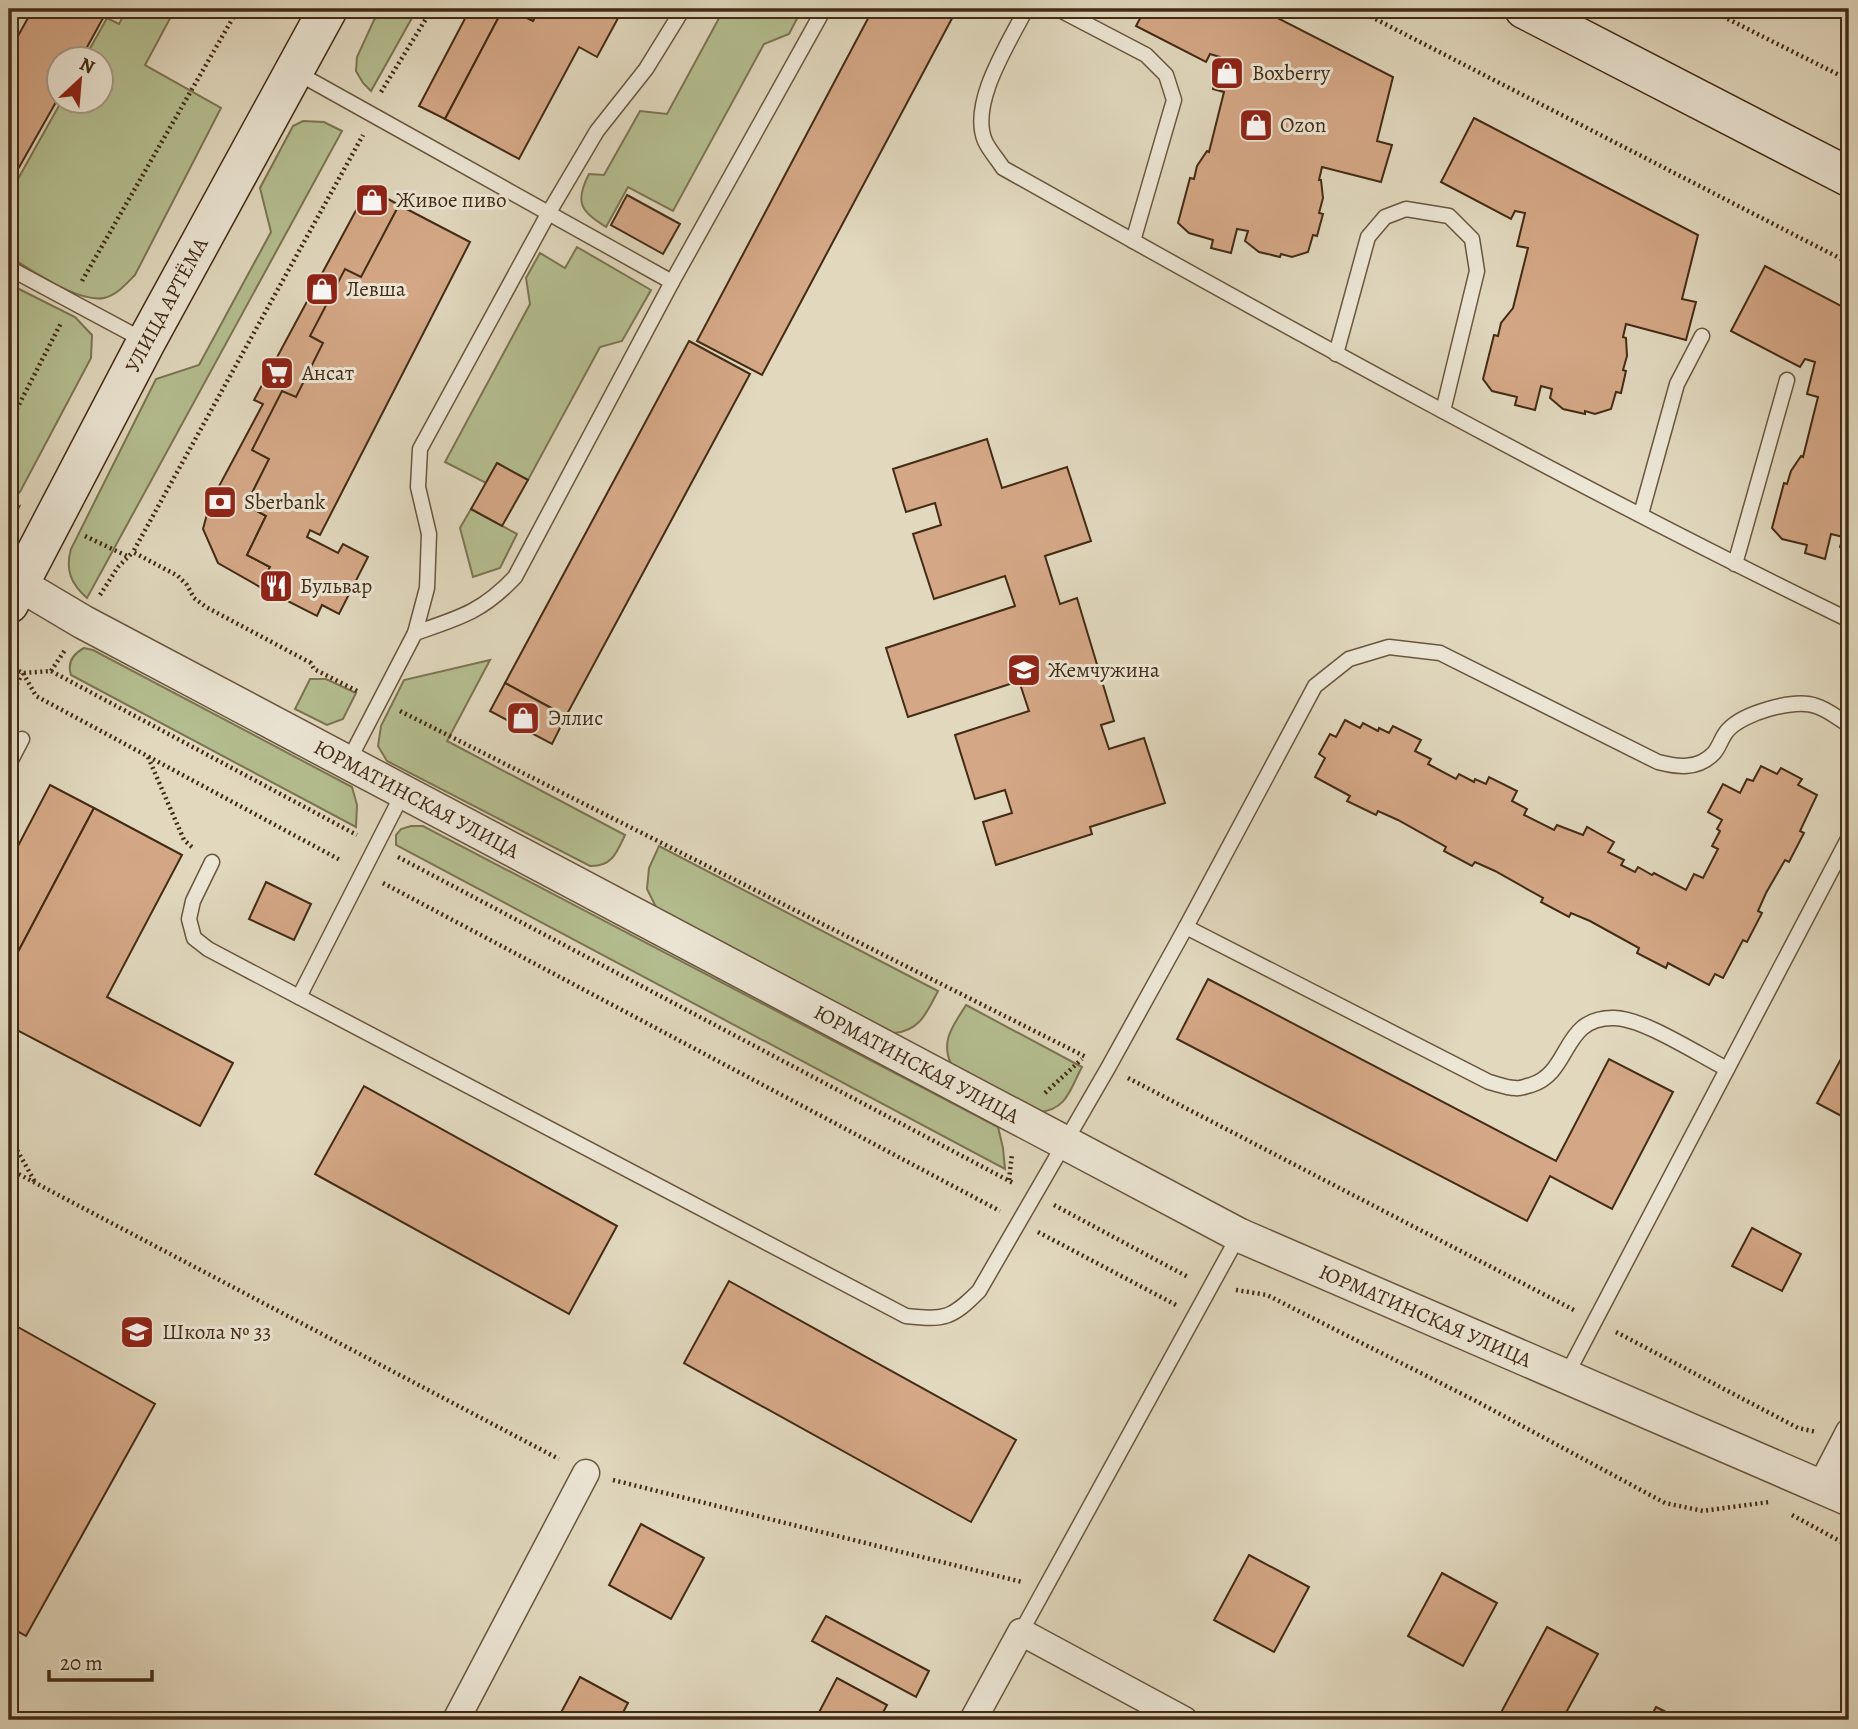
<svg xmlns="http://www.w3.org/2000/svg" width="1858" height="1729" font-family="Alegreya,serif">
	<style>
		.green { fill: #b4be90; stroke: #7c7452; stroke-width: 2 }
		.building { fill: #d4a786; stroke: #432b14; stroke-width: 2 }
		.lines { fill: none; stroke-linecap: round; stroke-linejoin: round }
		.service-casing { stroke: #6a563e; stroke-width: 17 }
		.minor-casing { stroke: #6a563e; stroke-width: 29 }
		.tertiary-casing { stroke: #6a563e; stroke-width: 36 }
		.secondary-casing { stroke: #432b14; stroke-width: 41 }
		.path { stroke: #432b14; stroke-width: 4.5; stroke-dasharray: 2 3.5; stroke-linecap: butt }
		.service { stroke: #ece6d5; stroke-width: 14 }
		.minor { stroke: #ece6d5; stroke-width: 26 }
		.tertiary { stroke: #ece6d5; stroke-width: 33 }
		.secondary { stroke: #ece6d5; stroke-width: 38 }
		.labels { text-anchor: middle; stroke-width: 6; stroke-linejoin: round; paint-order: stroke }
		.poi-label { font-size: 21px; fill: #432b14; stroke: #ece6d5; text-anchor: start }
		.street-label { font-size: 21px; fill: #432b14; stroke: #ece6d5 }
	</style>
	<rect width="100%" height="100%" fill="#e1d8be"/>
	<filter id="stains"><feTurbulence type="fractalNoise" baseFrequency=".00286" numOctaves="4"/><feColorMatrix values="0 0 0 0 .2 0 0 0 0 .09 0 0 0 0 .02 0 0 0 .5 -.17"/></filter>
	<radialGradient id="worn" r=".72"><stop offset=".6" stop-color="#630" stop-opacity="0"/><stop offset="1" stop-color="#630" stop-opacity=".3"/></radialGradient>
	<g class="green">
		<path d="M127 9H169L174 11 145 65 221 108 135 275C126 284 117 295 104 298 77 303 33 270 9 257V195L61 102H102V60L84 59 107 18 119 24Z"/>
		<path d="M387 9H417L371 91 363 83 356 71 357 57 374 20Z"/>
		<path d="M724 9H802L789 34 764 44 673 211 628 187 606 227C581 211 574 203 589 174L604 175 640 111 667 114Z"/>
		<path d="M303 121 324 122 342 131 87 598C71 584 65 570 71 549L156 379 199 365 271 232 260 188 293 126Z"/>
		<path d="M577 247 651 290 622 341 600 347 528 480 497 463 486 483 445 462 530 304 526 278 540 253 565 268Z"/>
		<path d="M9 284 75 317 92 335 91 358 20 492 9 502Z"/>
		<path d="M471 509 517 534 500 568 473 577 460 528Z"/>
		<path d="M84 648 93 650 352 787 357 805 356 827 71 675C67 663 73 654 84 648Z"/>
		<path d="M490 660 447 741 625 835C617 852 612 867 590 866L387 761 378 746 381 726 404 680Z"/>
		<path d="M310 679H326L356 693 343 719 327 725 295 709Z"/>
		<path d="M411 826H423L998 1127 1003 1148 1005 1169 396 845V835L401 829Z"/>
		<path d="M659 846 938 991C927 1012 920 1031 894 1033L657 909 647 889 649 868Z"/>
		<path d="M966 1005 1082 1067C1070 1089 1067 1110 1039 1112L951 1064C940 1040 954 1025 966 1005Z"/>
	</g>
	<g class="building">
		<path d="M33 9H108L80 60H60V95L9 185V52Z"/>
		<path d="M108 9H122L117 18 106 13Z"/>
		<path d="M470 9H503L445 119 419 106Z"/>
		<path d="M503 9H509L533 21 539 9H623L597 57 579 47 519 159 445 119Z"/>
		<path d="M509 9H539L533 21Z"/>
		<path d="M873 9H957L762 375 697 341Z"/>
		<path d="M1145 9H1260L1393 77 1377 141 1392 145 1381 182 1322 167 1319 180H1321L1323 198 1319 213 1323 214 1317 236 1313 235 1308 252 1292 257 1281 254 1280 257 1259 252 1245 241 1248 231 1237 229 1231 253 1211 248 1213 240 1189 233 1178 223 1190 178 1194 179 1197 166 1207 151 1209 152 1224 92 1213 89 1220 57 1210 54 1206 62 1136 26Z"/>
		<path d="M1474 118 1698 235 1682 299 1696 302 1686 340 1626 324 1623 337 1626 338 1627 356 1623 370 1626 371 1621 393 1616 392 1611 409 1595 414 1585 411V414L1563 409 1550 398 1552 389 1541 386 1535 410 1515 405 1517 397 1492 391 1483 379 1494 335 1498 336 1501 323 1513 308 1528 248 1517 246 1525 213 1515 211 1511 219 1441 182Z"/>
		<path d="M368 188 399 205 246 505 266 516 247 555 270 567 260 587 218 563 203 529 210 503 263 404 254 400Z"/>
		<path d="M627 195 680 224 663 254 611 225Z"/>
		<path d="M399 205 470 242 320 535 310 530 307 537 338 553 343 544 368 557 339 614 322 605 317 616 260 587 270 567 247 555 266 516 246 505 269 459 252 450 282 391 296 397 323 343 310 336 345 269 361 277Z"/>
		<path d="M1765 266 1849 310V554L1840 547 1843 537 1831 534 1825 559 1805 553 1807 545 1782 539 1772 528 1784 483 1787 484 1791 471 1801 456 1803 457 1818 397 1807 394 1815 362 1805 359 1800 367 1731 331Z"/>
		<path d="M689 341 750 374 566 716 505 683Z"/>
		<path d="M987 439 1002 488 1067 467 1091 541 1045 556 1060 604 1077 598 1114 721 1101 725 1109 749 1144 738 1165 803 1090 827 1092 834 996 865 983 822 1012 813 1005 790 975 799 955 735 1029 711 1019 681 908 717 886 648 1015 606 1005 576 934 599 913 534 941 525 935 503 906 512 893 469Z"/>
		<path d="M497 463 528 480 502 526 471 509Z"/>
		<path d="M505 683 566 716 552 744 490 711Z"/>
		<path d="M1345 720 1360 728 1363 723 1378 731 1379 728 1389 733 1393 726 1421 740 1415 751 1431 759 1428 764 1456 779 1459 774 1474 782 1475 779 1486 784 1489 777 1517 791 1512 801 1527 809 1524 815 1554 830 1557 825 1583 835 1587 827 1614 842 1608 852 1624 860 1621 865 1635 872 1638 867 1652 875 1654 873 1686 890 1694 874 1703 878 1718 849 1712 846 1720 831 1717 829 1722 820 1708 812 1723 784 1740 793 1747 779 1753 781 1761 766 1777 774 1781 768 1802 779 1798 785 1817 795 1800 831 1804 833 1789 862 1785 860 1766 893 1758 911 1762 913 1747 942 1743 940 1723 978 1715 974 1709 985 1668 963 1666 968 1637 953 1639 948 1590 921 1571 913 1569 917 1541 902 1543 898 1495 871 1475 862 1472 866 1444 851 1446 847 1398 820 1378 811 1376 815 1347 801 1350 796 1315 777 1325 758 1319 754 1330 734 1336 737Z"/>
		<path d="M50 785 94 808 9 969V863Z"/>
		<path d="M94 808 182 855 107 997 233 1063 200 1126 9 1026V969Z"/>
		<path d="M266 882 311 904 294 940 249 919Z"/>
		<path d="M1208 979 1556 1161 1609 1059 1673 1092 1612 1209 1550 1176 1527 1221 1177 1039Z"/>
		<path d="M1847 1048 1849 1050V1120L1817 1103Z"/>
		<path d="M364 1086 617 1226 569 1314 315 1174Z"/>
		<path d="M1752 1228 1801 1254 1782 1291 1732 1266Z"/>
		<path d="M729 1281 1016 1440 971 1522 684 1363Z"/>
		<path d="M9 1322 155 1404 26 1636 9 1627Z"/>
		<path d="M641 1524 704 1558 671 1619 609 1585Z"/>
		<path d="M1249 1555 1309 1587 1274 1652 1214 1620Z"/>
		<path d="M1442 1573 1497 1603 1463 1666 1408 1636Z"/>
		<path d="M826 1616 929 1671 916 1697 812 1641Z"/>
		<path d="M1547 1627 1598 1654 1562 1720H1497Z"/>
		<path d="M580 1677 628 1703 619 1720H557Z"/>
		<path d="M837 1678 887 1705 879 1720H815Z"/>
		<path d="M1656 1707 1682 1720H1649Z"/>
	</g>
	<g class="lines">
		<g class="service-casing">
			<g id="service">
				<path d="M1026 9C1009 43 969 103 985 141 989 150 998 160 1003 168 1282 325 1562 480 1849 620"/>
				<path d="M1058 9 1146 55 1166 75 1174 100 1133 241"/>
				<path d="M294 71 672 282"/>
				<path d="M9 268 145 341"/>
				<path d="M1336 354 1368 237 1385 217 1406 209 1449 216 1472 239 1477 271 1443 411"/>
				<path d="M1641 514 1677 384 1702 336"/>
				<path d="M1735 564 1787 380"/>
				<path d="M415 633C459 618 482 612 515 577L672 282 824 9"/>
				<path d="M348 762 415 633 427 588 429 534 418 487 420 449 548 214 597 131 646 69 683 9"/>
				<path d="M9 764 22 739"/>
				<path d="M404 791 299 997 906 1316C945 1320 951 1319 979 1291L1108 1068 1186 927 1489 1082C1497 1084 1507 1088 1515 1088 1520 1089 1526 1086 1531 1085 1572 1072 1561 1017 1614 1018 1643 1018 1699 1055 1727 1069"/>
				<path d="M212 862 193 901 189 919 194 938 208 949 299 997"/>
				<path d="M1186 927 1315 686 1349 659 1389 647 1440 653 1658 762C1677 767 1698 770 1714 753 1720 746 1722 736 1728 730 1743 713 1795 698 1816 706 1827 709 1839 719 1849 725"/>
				<path d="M1566 1376 1849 837"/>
				<path d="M1021 1632 1239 1235"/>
			</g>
		</g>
		<g class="minor-casing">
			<g id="minor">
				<path d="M1821 1486 1849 1432"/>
				<path d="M456 1720 586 1473"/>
				<path d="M973 1720 1021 1632 1184 1720"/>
			</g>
		</g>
		<g class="tertiary-casing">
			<g id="tertiary">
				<path id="s1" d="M19 584 83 622 1239 1235 1849 1499"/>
			</g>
		</g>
		<g class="secondary-casing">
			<g id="secondary">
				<path d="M1524 9 1849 177"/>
				<path id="s2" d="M9 604 146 342 328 9"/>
			</g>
		</g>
		<g class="path">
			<path d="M1356 9 1849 263"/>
			<path d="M1708 9 1849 80"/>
			<path d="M381 92 432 9"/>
			<path d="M82 281 238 9"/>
			<path d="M9 424 61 323"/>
			<path d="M9 502 20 507"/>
			<path d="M85 536 129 557"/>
			<path d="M100 595 118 567 133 552"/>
			<path d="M9 666 23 673 51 671 357 835"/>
			<path d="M51 671 65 650"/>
			<path d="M23 673 36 696 342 861"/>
			<path d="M357 691 314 669 311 663 206 607 194 598 187 585 178 576 133 552 363 135"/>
			<path d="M9 699 22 674"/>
			<path d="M400 711 1086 1057"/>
			<path d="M148 757 184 840 193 848"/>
			<path d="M398 857 1015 1184"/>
			<path d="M383 883 1000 1211"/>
			<path d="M1128 1078 1574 1310"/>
			<path d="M1045 1093 1082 1059"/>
			<path d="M9 1136 35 1182"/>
			<path d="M9 1169 559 1459"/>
			<path d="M1009 1180 1012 1154"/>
			<path d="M1054 1205 1188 1277"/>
			<path d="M1038 1232 1176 1305"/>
			<path d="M1236 1290 1267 1295 1474 1400 1665 1503 1703 1511 1769 1502"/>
			<path d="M1616 1332 1798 1428 1817 1432"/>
			<path d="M613 1480 1022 1582"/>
			<path d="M1792 1515 1849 1546"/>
		</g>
		<use href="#service" class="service"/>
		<use href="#minor" class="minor"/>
		<use href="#tertiary" class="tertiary"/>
		<use href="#secondary" class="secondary"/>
	</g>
	<defs>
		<g id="shop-square" transform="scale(1.75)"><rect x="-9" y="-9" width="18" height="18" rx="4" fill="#8f2418" stroke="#ece6d5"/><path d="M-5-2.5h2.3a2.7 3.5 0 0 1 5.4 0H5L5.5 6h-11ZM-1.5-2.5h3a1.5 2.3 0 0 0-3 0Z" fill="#fff"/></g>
		<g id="supermarket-square" transform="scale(1.75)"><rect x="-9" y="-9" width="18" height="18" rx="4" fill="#8f2418" stroke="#ece6d5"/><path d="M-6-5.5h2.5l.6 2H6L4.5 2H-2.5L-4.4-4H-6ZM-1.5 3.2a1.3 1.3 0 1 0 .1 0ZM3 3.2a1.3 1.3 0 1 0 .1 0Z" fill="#fff"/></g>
		<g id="bank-square" transform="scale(1.75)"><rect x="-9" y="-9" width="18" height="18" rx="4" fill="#8f2418" stroke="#ece6d5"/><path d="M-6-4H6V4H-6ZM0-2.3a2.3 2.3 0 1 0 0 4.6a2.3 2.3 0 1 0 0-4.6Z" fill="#fff"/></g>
		<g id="restaurant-square" transform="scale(1.75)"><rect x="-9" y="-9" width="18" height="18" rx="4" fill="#8f2418" stroke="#ece6d5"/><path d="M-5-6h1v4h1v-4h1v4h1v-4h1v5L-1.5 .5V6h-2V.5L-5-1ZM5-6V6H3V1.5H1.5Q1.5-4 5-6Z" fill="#fff"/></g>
		<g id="school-square" transform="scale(1.75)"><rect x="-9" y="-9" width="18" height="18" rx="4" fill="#8f2418" stroke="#ece6d5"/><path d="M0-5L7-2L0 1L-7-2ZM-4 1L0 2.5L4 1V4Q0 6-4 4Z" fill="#fff"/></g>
	</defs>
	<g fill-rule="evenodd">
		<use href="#shop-square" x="1227" y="73"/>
		<use href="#shop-square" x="1256" y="125"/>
		<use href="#shop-square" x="372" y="200"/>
		<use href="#shop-square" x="322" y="289"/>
		<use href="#supermarket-square" x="277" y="373"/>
		<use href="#bank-square" x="220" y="502"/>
		<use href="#restaurant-square" x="276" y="586"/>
		<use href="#school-square" x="1024" y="670"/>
		<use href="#shop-square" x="523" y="718"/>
		<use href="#school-square" x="137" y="1332"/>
	</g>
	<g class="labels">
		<g class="poi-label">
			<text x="1252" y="80">Boxberry</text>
			<text x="1280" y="132">Ozon</text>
			<text x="396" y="207">Живое пиво</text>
			<text x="346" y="296">Левша</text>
			<text x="302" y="380">Ансат</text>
			<text x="244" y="509">Sberbank</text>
			<text x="300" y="593">Бульвар</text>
			<text x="1048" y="677">Жемчужина</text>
			<text x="548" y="725">Эллис</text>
			<text x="162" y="1339">Школа № 33</text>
		</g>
		<g class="street-label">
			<text dy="7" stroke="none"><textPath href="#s2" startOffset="338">УЛИЦА АРТЁМА</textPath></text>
			<text dy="7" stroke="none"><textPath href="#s1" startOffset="452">ЮРМАТИНСКАЯ УЛИЦА</textPath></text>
			<text dy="7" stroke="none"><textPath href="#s1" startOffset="1018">ЮРМАТИНСКАЯ УЛИЦА</textPath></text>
			<text dy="7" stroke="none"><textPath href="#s1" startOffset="1586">ЮРМАТИНСКАЯ УЛИЦА</textPath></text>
		</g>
	</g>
	<rect width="1858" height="1729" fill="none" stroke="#e1d8be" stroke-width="35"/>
	<rect x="10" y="10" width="1837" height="1708" fill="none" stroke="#432b14" stroke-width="3.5"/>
	<rect x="18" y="18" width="1823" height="1694" fill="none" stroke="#432b14" stroke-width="2"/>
	<g transform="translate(80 80) rotate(26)"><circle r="33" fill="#ece6d5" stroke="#a89b88" stroke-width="2"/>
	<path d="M0-5L12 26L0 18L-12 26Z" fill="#8f2418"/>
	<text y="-10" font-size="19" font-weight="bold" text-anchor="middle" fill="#432b14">N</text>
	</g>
	<path d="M49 1670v10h103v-10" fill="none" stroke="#432b14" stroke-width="3.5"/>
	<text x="60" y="1670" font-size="21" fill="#432b14" stroke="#ece6d5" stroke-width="5" paint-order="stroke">20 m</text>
	<rect width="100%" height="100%" filter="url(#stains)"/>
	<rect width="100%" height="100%" fill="url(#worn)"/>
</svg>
